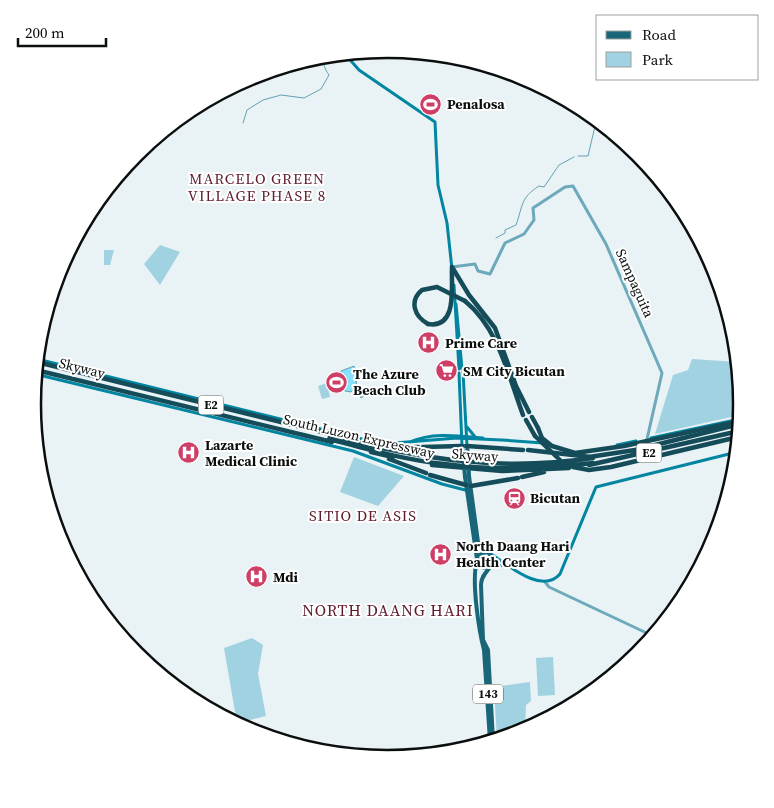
<svg xmlns="http://www.w3.org/2000/svg" width="774" height="808" font-family="'Source Serif 4',serif">
	<rect width="100%" height="100%" fill="#e9f2f5"/>
	<path fill="#a1d2e1" d="M 160,245 L 180,252 L 160,285 L 144,264 Z
		M 104,250 L 114,250 L 110,265 L 104,265 Z
		M 692,359 L 737,362 L 740,415 L 655,434 L 673,375 L 688,370 Z
		M 327,383 L 330,397 L 322,399 L 318,386 Z
		M 354,457 L 404,476 L 378,506 L 340,492 Z
		M 252,638 L 263,645 L 258,674 L 266,716 L 237,723 L 224,648 Z
		M 553,657 L 555,695 L 538,696 L 536,658 Z
		M 530,682 L 531,701 L 526,705 L 525,730 L 497,739 L 494,687 Z"/>
	<path fill="#89e0fa" stroke="#63a1b3" d="M 354,366 L 357,387 L 364,396 L 361,398 L 354,389 L 351,392 L 345,391 L 341,371 Z"/>
	<g fill="none" stroke-linecap="round" stroke-linejoin="round">
		<path stroke="#63a1b3" stroke-width="1" d="M 335,55 L 346,57
			M 350,58 L 366,52
			M 243,123 L 247,110 L 263,100 L 281,95 L 304,98 L 321,89 L 329,75 C 324,68 322,63 326,55
			M 578,156 L 588,156 L 596,122 L 577,115 L 581,108
			M 496,238 L 505,233 L 505,230 L 516,225 C 523,206 520,198 539,186 L 544,187 L 559,165 L 574,157"/>
		<path stroke="#6ca9bb" stroke-width="3" d="M 452,267 L 475,264 L 478,271 L 490,274 L 505,243 L 524,234 L 534,220 L 533,208 L 565,187 L 573,186 L 606,244 L 662,373 L 647,439
			M 545,582 L 549,587 L 653,636"/>
		<path stroke="#0185a0" stroke-width="3" d="M 345,54 L 359,70 L 435,122 L 438,185 L 447,223 L 452,269
			M 454,285 L 459,369
			M 456,304 L 462,369
			M 37,359 L 382,444 L 457,438 L 502,440
			M 463,372 L 467,446
			M 459,373 L 462,446
			M 35,374 L 353,451 L 442,484 L 469,491
			M 467,427 L 476,438
			M 651,438 L 740,419
			M 502,440 L 543,443
			M 410,442 C 433,432 459,436 483,438
			M 617,445 L 636,441
			M 491,554 C 508,565 542,595 560,574 L 596,487 L 737,452
			M 492,565 L 509,566"/>
		<path stroke="#196679" stroke-width="4" d="M 463,455 L 462,446 L 467,446 L 468,455
			M 469,476 L 478,542 L 494,559 C 492,569 481,573 481,585 L 483,640 L 488,650 L 493,740
			M 465,477 L 477,559
			M 487,552 L 479,555 L 477,561 L 481,567 L 489,568
			M 477,561 C 471,580 479,631 484,650 L 490,741"/>
		<path stroke="#154c5a" stroke-width="4.5" d="M 452,267 L 469,295 L 495,328 L 516,386 L 529,412
			M 465,301 C 499,329 508,375 523,415
			M 428,324 C 458,329 451,286 452,268
			M 37,362 L 334,435
			M 36,370 L 332,442
			M 532,417 L 538,428
			M 526,420 L 535,436
			M 467,446 L 523,450
			M 423,447 L 462,446
			M 391,448 L 418,447
			M 528,450 L 591,457
			M 371,452 L 393,457
			M 589,457 L 635,450 L 740,424
			M 389,459 L 426,473
			M 432,465 L 502,471 L 569,468
			M 589,465 L 739,431
			M 430,475 L 466,485
			M 522,477 L 544,472
			M 471,486 L 518,478"/>
		<path stroke="#196679" stroke-width="4" d="M 463,455 L 465,477
			M 468,455 L 469,476"/>
		<path stroke="#154c5a" stroke-width="4.5" d="M 428,324 C 414,316 409,301 422,290 L 437,287 L 465,301
			M 538,428 L 542,438 L 552,446 L 575,453 L 624,446 L 740,421
			M 330,436 C 423,459 498,472 593,458
			M 535,436 L 563,463
			M 329,439 C 367,449 405,460 444,464 C 494,471 543,469 593,463
			M 573,467 L 589,470 L 611,467 L 738,437"/>
	</g>
	<defs>
		<symbol id="stadium-disc" viewBox="-11 -11 22 22"><circle r="9.5" fill="#ce3f66" stroke="#fff"/><path d="M0-5a6.5 5 0 1 0 0 10a6.5 5 0 1 0 0-10ZM-3.5-1.8h7v3.6h-7Z" fill="#fff"/></symbol>
		<symbol id="hospital-disc" viewBox="-11 -11 22 22"><circle r="9.5" fill="#ce3f66" stroke="#fff"/><path d="M-5-5h3v3.5h4V-5h3V5h-3V1.5h-4V5h-3Z" fill="#fff"/></symbol>
		<symbol id="supermarket-disc" viewBox="-11 -11 22 22"><circle r="9.5" fill="#ce3f66" stroke="#fff"/><path d="M-6-5.5h2.5l.6 2H6L4.5 2H-2.5L-4.4-4H-6ZM-1.5 3.2a1.3 1.3 0 1 0 .1 0ZM3 3.2a1.3 1.3 0 1 0 .1 0Z" fill="#fff"/></symbol>
		<symbol id="station-disc" viewBox="-11 -11 22 22"><circle r="9.5" fill="#ce3f66" stroke="#fff"/><path d="M-3-6H3Q5-6 5-4V2Q5 4 3 4L4.5 6H3L1.5 4h-3L-3 6H-4.5L-3 4Q-5 4-5 2V-4Q-5-6-3-6ZM-3.5-4v3h7v-3ZM-3.5 1v1.5H-2V1ZM2 1v1.5H3.5V1Z" fill="#fff"/></symbol>
	</defs>
	<g fill-rule="evenodd">
		<use href="#stadium-disc" x="418" y="92" width="25" height="25"/>
		<use href="#hospital-disc" x="416" y="330" width="25" height="25"/>
		<use href="#supermarket-disc" x="434" y="358" width="25" height="25"/>
		<use href="#stadium-disc" x="324" y="370" width="25" height="25"/>
		<use href="#hospital-disc" x="176" y="440" width="25" height="25"/>
		<use href="#station-disc" x="502" y="486" width="25" height="25"/>
		<use href="#hospital-disc" x="428" y="542" width="25" height="25"/>
		<use href="#hospital-disc" x="244" y="564" width="25" height="25"/>
	</g>
	<g text-anchor="middle" dominant-baseline="central" stroke-width="4" stroke-linejoin="round" paint-order="stroke">
		<g fill="#fff" stroke="#545656" stroke-width="1">
			<rect x="198.5" y="395.5" width="25" height="19" rx="4"/>
			<rect x="636.5" y="443.5" width="25" height="19" rx="4"/>
			<rect x="473" y="684.5" width="30" height="19" rx="4"/>
		</g>
		<g font-size="12" font-weight="bold" fill="#0b0e0e">
			<text x="211" y="405">E2</text>
			<text x="649" y="453">E2</text>
			<text x="488" y="694">143</text>
		</g>
		<g font-size="14" font-weight="bold" fill="#0b0e0e" stroke="#fff" text-anchor="start">
			<text x="447" y="104">Penalosa</text>
			<text x="445" y="343">Prime Care</text>
			<text x="463" y="371">SM City Bicutan</text>
			<text x="353" y="374">The Azure<tspan x="353" dy="16">Beach Club</tspan></text>
			<text x="205" y="445">Lazarte<tspan x="205" dy="16">Medical Clinic</tspan></text>
			<text x="530" y="498">Bicutan</text>
			<text x="456" y="546">North Daang Hari<tspan x="456" dy="16">Health Center</tspan></text>
			<text x="273" y="577">Mdi</text>
		</g>
		<g font-size="14" fill="#0b0e0e" stroke="#fff">
			<text transform="translate(635 283) rotate(66)">Sampaguita</text>
			<text transform="translate(82 368) rotate(14)">Skyway</text>
			<text transform="translate(359 436) rotate(13)">South Luzon Expressway</text>
			<text transform="translate(475 455) rotate(4)">Skyway</text>
		</g>
		<g font-size="15" letter-spacing="1" fill="#5f1b2c" stroke="#fff">
			<text x="257" y="178">MARCELO GREEN<tspan x="257" dy="17">VILLAGE PHASE 8</tspan></text>
			<text x="363" y="515">SITIO DE ASIS</text>
		</g>
		<g font-size="16" letter-spacing="1" fill="#5f1b2c" stroke="#fff">
			<text x="388" y="610">NORTH DAANG HARI</text>
		</g>
	</g>
	<path d="M0 0H774V808H0ZM41 404a346 346 0 1 1 692 0a346 346 0 1 1-692 0Z" fill="#fff" fill-rule="evenodd"/>
	<path fill="none" stroke="#0b0e0e" stroke-width="2.5" d="M41 404a346 346 0 1 1 692 0a346 346 0 1 1-692 0Z"/>
	<rect x="596" y="15" width="162" height="65" fill="#ffffff" stroke="#9d9f9f"/>
	<rect x="606" y="31" width="25" height="8" fill="#196679" stroke="#9d9f9f"/>
	<text x="642" y="40" font-size="15" fill="#0b0e0e">Road</text>
	<rect x="606" y="52" width="25" height="15" fill="#a1d2e1" stroke="#9d9f9f"/>
	<text x="642" y="65" font-size="15" fill="#0b0e0e">Park</text>
	<path d="M18 38v8h88v-8" fill="none" stroke="#0b0e0e" stroke-width="2.5"/>
	<text x="25" y="38" font-size="15" fill="#0b0e0e" stroke="#ffffff" stroke-width="4" paint-order="stroke">200 m</text>
</svg>
